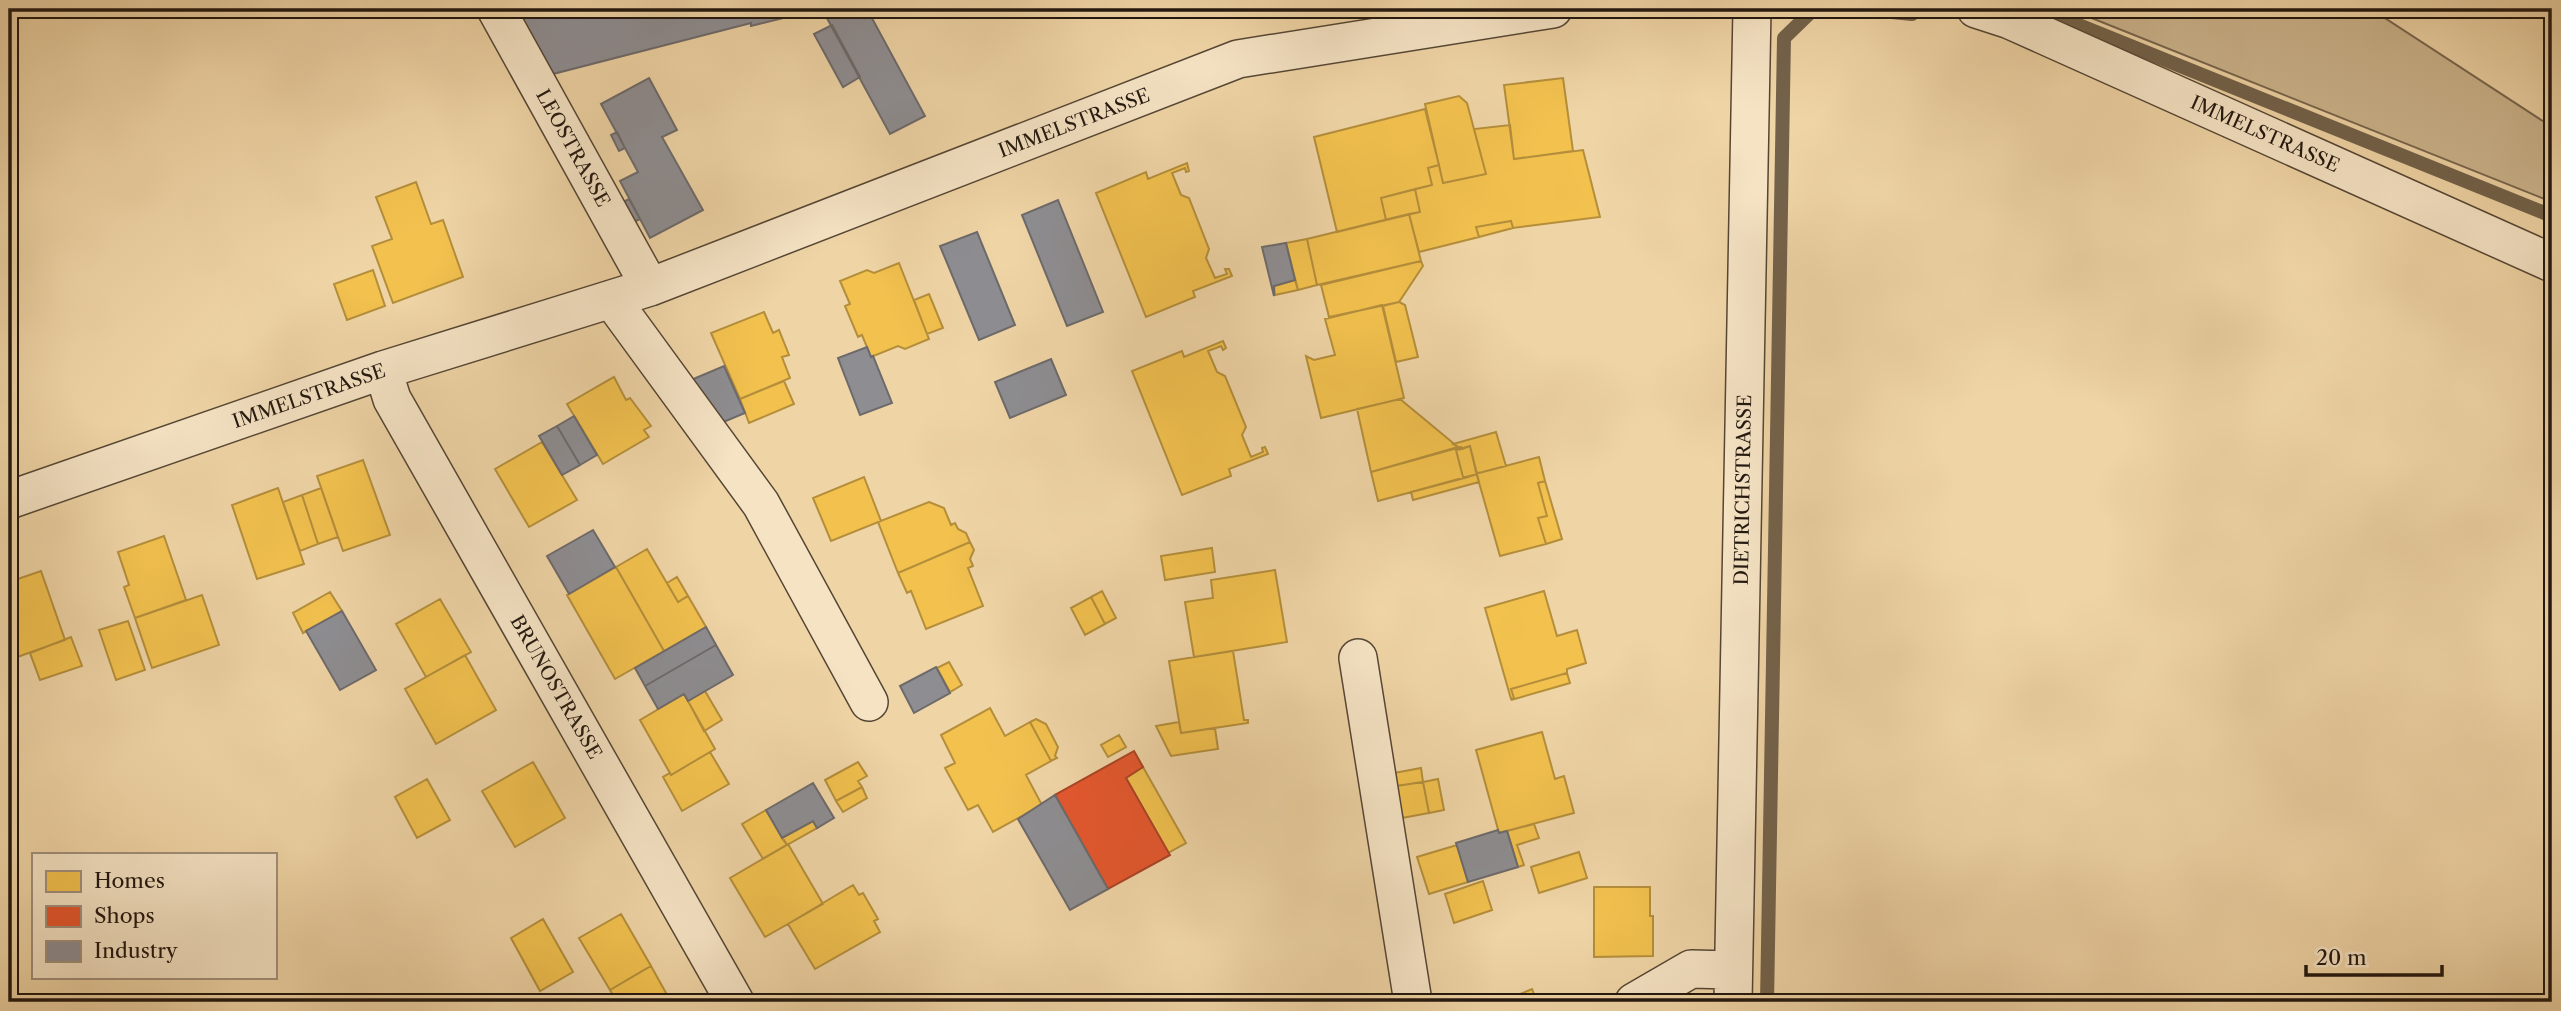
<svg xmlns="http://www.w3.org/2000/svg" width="2561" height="1011" font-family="'Libre Caslon Text',serif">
	<rect width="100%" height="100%" fill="#efd4a5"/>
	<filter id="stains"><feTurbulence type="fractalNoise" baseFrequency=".00286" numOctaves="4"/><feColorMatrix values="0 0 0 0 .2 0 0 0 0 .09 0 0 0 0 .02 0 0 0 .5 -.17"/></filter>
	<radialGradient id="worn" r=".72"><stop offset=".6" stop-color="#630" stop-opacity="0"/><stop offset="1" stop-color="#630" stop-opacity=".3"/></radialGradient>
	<path fill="#ccb48c" stroke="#77664e" stroke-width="2" d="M 2069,9 L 2371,9 L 2552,127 L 2552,202 Z"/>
	<path fill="#f2c14e" stroke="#b48e3b" stroke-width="2" d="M 1563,78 L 1573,151 L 1514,159 L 1504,85 Z
		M 1459,96 L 1467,103 L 1486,174 L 1443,183 L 1425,104 Z
		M 1425,109 L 1439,165 L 1428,168 L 1432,185 L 1381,198 L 1386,220 L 1337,232 L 1314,137 Z
		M 1510,125 L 1514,159 L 1583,150 L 1600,217 L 1513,228 L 1511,221 L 1476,227 L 1479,237 L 1419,252 L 1409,214 L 1420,212 L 1415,189 L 1432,185 L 1428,168 L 1439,165 L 1443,183 L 1486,174 L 1474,129 Z
		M 1187,163 L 1189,171 L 1186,172 L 1185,168 L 1172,173 L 1181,195 L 1189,198 L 1209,249 L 1206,258 L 1215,278 L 1227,274 L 1225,269 L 1229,269 L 1232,276 L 1193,291 L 1195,297 L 1146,317 L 1096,193 L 1146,172 L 1148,179 Z
		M 416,182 L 431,224 L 443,220 L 463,277 L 393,303 L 372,246 L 392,239 L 376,197 Z
		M 1415,189 L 1420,212 L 1386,220 L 1381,198 Z
		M 1409,214 L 1421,261 L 1317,285 L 1307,239 Z
		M 1511,221 L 1513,228 L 1479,237 L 1476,227 Z
		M 1307,239 L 1317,285 L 1298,290 L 1286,243 Z
		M 1421,261 L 1423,266 L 1399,302 L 1329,317 L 1321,285 Z
		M 899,263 L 929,339 L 905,349 L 898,346 L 871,357 L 862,335 L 858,337 L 845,306 L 850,304 L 840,281 L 867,270 L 874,273 Z
		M 373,270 L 385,306 L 347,320 L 334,284 Z
		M 1295,280 L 1298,290 L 1275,295 L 1274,286 Z
		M 929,294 L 943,328 L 927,334 L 914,300 Z
		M 1399,302 L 1405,305 L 1418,357 L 1396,362 L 1383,306 Z
		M 1382,305 L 1404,398 L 1321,418 L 1306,356 L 1314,360 L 1335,355 L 1325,319 Z
		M 764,312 L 773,333 L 779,330 L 789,355 L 782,357 L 790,378 L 740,399 L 711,333 Z
		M 1223,341 L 1226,348 L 1223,350 L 1221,346 L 1208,351 L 1217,372 L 1225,376 L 1246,427 L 1242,435 L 1251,457 L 1263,452 L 1262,448 L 1265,447 L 1268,454 L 1229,469 L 1231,476 L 1182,495 L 1132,371 L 1182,351 L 1184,357 Z
		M 614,377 L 626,400 L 630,398 L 651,426 L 644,430 L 649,437 L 603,464 L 567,404 Z
		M 784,381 L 794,404 L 749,423 L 740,399 Z
		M 1400,399 L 1458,447 L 1371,472 L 1357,409 Z
		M 1496,432 L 1506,466 L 1479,473 L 1476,472 L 1470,446 L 1462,449 L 1453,444 Z
		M 542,442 L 577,500 L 529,527 L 495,469 Z
		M 1470,446 L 1477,474 L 1468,477 L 1463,477 L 1456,450 Z
		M 1461,447 L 1462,449 L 1456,450 L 1463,477 L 1468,477 L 1378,501 L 1371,472 Z
		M 1539,457 L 1545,481 L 1538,483 L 1547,516 L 1538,518 L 1546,544 L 1500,556 L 1476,472 L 1479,473 Z
		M 363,460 L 390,535 L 343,551 L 317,476 Z
		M 1477,474 L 1479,482 L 1413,500 L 1411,492 Z
		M 864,477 L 881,521 L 831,541 L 813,498 Z
		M 1545,481 L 1562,539 L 1546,544 L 1538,518 L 1547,516 L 1538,483 Z
		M 278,488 L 304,564 L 257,579 L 232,505 Z
		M 321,488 L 338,537 L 318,544 L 302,495 Z
		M 302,495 L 318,544 L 300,551 L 283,502 Z
		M 929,502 L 944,508 L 951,525 L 955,523 L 958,529 L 966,533 L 970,542 L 898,573 L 878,522 Z
		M 164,536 L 186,600 L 135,618 L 124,587 L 129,585 L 118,552 Z
		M 970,542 L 974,550 L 970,559 L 973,566 L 968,568 L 983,606 L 926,629 L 911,591 L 907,593 L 898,573 Z
		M 1212,548 L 1215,572 L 1165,580 L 1161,556 Z
		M 647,549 L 678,602 L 688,596 L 706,627 L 664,651 L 616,567 Z
		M 616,567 L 664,651 L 615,679 L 567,595 Z
		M 1275,570 L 1287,642 L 1194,657 L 1185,602 L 1213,598 L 1211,580 Z
		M 41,571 L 65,640 L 9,660 L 9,582 Z
		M 677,577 L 688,596 L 678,602 L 667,583 Z
		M 1102,591 L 1116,618 L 1105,624 L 1091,597 Z
		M 1544,591 L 1557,636 L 1577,630 L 1586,663 L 1567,669 L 1567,673 L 1511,689 L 1514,698 L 1511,699 L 1485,608 Z
		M 330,592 L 342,611 L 303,633 L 293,613 Z
		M 202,595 L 219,645 L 152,668 L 135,618 Z
		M 1091,597 L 1105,624 L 1085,635 L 1071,608 Z
		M 440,599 L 471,652 L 426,677 L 396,624 Z
		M 128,621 L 145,670 L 116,680 L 99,630 Z
		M 71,637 L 82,666 L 40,680 L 30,653 Z
		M 1233,651 L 1244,720 L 1248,720 L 1248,723 L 1181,733 L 1169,661 Z
		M 465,655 L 496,710 L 436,744 L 405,689 Z
		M 949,662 L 962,685 L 950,692 L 937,668 Z
		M 1567,673 L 1570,683 L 1511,700 L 1514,698 L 1511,689 Z
		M 705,691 L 722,720 L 704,731 L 688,701 Z
		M 684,694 L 715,749 L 671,775 L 640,720 Z
		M 990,708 L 1005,736 L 1030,722 L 1051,761 L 1026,775 L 1042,805 L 993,832 L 978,805 L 968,810 L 945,768 L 955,763 L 941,735 Z
		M 1036,719 L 1046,724 L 1058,747 L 1055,756 L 1057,758 L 1051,761 L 1030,722 Z
		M 1179,722 L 1181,733 L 1215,728 L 1218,749 L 1171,756 L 1156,726 Z
		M 1542,732 L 1555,779 L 1564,776 L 1574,813 L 1499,833 L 1476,750 Z
		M 1119,735 L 1126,747 L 1108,757 L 1101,745 Z
		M 710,752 L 729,784 L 682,811 L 663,777 L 670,773 L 671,775 Z
		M 533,762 L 565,818 L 515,847 L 482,791 Z
		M 858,762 L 867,776 L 858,781 L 862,787 L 836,801 L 825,780 Z
		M 1143,767 L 1186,843 L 1168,853 L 1126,778 Z
		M 1421,768 L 1423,782 L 1396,786 L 1394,773 Z
		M 427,779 L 450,820 L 417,838 L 395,797 Z
		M 1438,779 L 1444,810 L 1429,813 L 1423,782 Z
		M 1423,782 L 1429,813 L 1402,818 L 1396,786 Z
		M 862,787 L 867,798 L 843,812 L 836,801 Z
		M 766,810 L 787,845 L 763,859 L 742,824 Z
		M 813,821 L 817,828 L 787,845 L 782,838 Z
		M 1534,824 L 1539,838 L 1517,845 L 1524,865 L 1518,867 L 1507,831 Z
		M 788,844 L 823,904 L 765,937 L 730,878 Z
		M 1457,845 L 1468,882 L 1429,894 L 1417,857 Z
		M 1579,852 L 1587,878 L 1539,893 L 1531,867 Z
		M 1483,881 L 1492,910 L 1454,923 L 1445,894 Z
		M 853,885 L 859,895 L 863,893 L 878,919 L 874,921 L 880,932 L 815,969 L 788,924 Z
		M 1594,887 L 1650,887 L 1650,916 L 1653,916 L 1653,956 L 1594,957 Z
		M 621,914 L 651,966 L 610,990 L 579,938 Z
		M 543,919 L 573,972 L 540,991 L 511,938 Z
		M 651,966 L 671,1002 L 617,1002 L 610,990 Z
		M 1532,989 L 1537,1002 L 1507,1002 L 1506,1000 Z"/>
	<path fill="#e4572e" stroke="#aa4425" stroke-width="2" d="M 1134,751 L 1143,767 L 1126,778 L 1170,855 L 1108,889 L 1055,795 Z"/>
	<path fill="#8d8d92" stroke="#6d6a6b" stroke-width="2" d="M 512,9 L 820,9 L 751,26 L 751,23 L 549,75 Z
		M 822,9 L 867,9 L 925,116 L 890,134 Z
		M 832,25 L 860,77 L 843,87 L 814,34 Z
		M 649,78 L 677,130 L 662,137 L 703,210 L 650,238 L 620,181 L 638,172 L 601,104 Z
		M 617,132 L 625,148 L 619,151 L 611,135 Z
		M 629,199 L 640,219 L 634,222 L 623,202 Z
		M 1058,200 L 1103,312 L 1067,326 L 1022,215 Z
		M 977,232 L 1015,325 L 979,340 L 940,246 Z
		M 1286,243 L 1295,280 L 1274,286 L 1274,296 L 1262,247 Z
		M 867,347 L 871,357 L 873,356 L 892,403 L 860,415 L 838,358 Z
		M 1051,359 L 1066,395 L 1010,418 L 995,382 Z
		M 724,366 L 745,413 L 721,423 L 691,380 Z
		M 574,416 L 597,455 L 580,465 L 557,426 Z
		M 557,426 L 580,465 L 562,475 L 539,436 Z
		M 593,530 L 615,567 L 569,594 L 547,556 Z
		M 342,611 L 376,670 L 340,690 L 306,631 Z
		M 706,627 L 716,645 L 645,686 L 635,668 Z
		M 716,645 L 733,675 L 688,701 L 684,694 L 658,709 L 645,686 Z
		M 936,667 L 950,693 L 914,713 L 900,686 Z
		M 813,783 L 834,818 L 817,828 L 813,821 L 782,838 L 766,810 Z
		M 1055,795 L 1108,889 L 1070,910 L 1018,819 Z
		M 1498,830 L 1499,833 L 1507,831 L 1518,867 L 1468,882 L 1456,843 Z"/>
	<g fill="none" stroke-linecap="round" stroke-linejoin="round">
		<path stroke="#73624a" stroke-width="14" d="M 1862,9 L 1912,14
			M 2039,9 L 2552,216
			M 1767,1002 L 1784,38 L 1814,9"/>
		<defs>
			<path id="minor" d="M 496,9 L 650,287
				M 1976,9 L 2010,20 L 2552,263
				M 612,300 L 761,504 L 869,702
				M 383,370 L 392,399 L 735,1002
				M 9,500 L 383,370 L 650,287 L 1238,59 L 1553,9
				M 1358,658 L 1413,1002
				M 1634,1002 L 1691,969 L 1733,970
				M 1733,1002 L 1752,9"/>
		</defs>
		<use href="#minor" stroke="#554634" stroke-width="40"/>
		<use href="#minor" stroke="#f5e3c4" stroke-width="37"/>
	</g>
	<g text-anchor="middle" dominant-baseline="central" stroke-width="7" stroke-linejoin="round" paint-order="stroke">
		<g font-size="19" fill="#22170f" stroke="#f5e3c4">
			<text transform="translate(1074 123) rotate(-21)">IMMELSTRASSE</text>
			<text transform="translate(2265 134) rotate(24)">IMMELSTRASSE</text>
			<text transform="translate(573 148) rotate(61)">LEOSTRASSE</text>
			<text transform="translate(309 396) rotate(-19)">IMMELSTRASSE</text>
			<text transform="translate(1743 490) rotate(-89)">DIETRICHSTRASSE</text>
			<text transform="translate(556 687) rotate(60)">BRUNOSTRASSE</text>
		</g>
	</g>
	<rect width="2561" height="1011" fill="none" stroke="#efd4a5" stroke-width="35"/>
	<rect x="10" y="10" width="2540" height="990" fill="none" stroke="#22170f" stroke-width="3.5"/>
	<rect x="18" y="18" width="2526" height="976" fill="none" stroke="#22170f" stroke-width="2"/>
	<rect x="32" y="853" width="245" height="126" fill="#f5e3c4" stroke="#a1917c" stroke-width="2"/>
	<rect x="46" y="871" width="35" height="21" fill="#f2c14e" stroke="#a1917c" stroke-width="2"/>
	<text x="94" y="888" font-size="21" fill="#22170f">Homes</text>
	<rect x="46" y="906" width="35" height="21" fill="#e4572e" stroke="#a1917c" stroke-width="2"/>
	<text x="94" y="923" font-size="21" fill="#22170f">Shops</text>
	<rect x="46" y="941" width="35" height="21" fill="#8d8d92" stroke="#a1917c" stroke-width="2"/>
	<text x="94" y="958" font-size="21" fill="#22170f">Industry</text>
	<path d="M2306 965v10h136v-10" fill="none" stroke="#22170f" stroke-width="3.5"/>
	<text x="2316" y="965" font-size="21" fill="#22170f" stroke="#f5e3c4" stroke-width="5" paint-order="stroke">20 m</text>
	<rect width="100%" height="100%" filter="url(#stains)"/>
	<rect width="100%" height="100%" fill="url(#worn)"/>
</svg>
